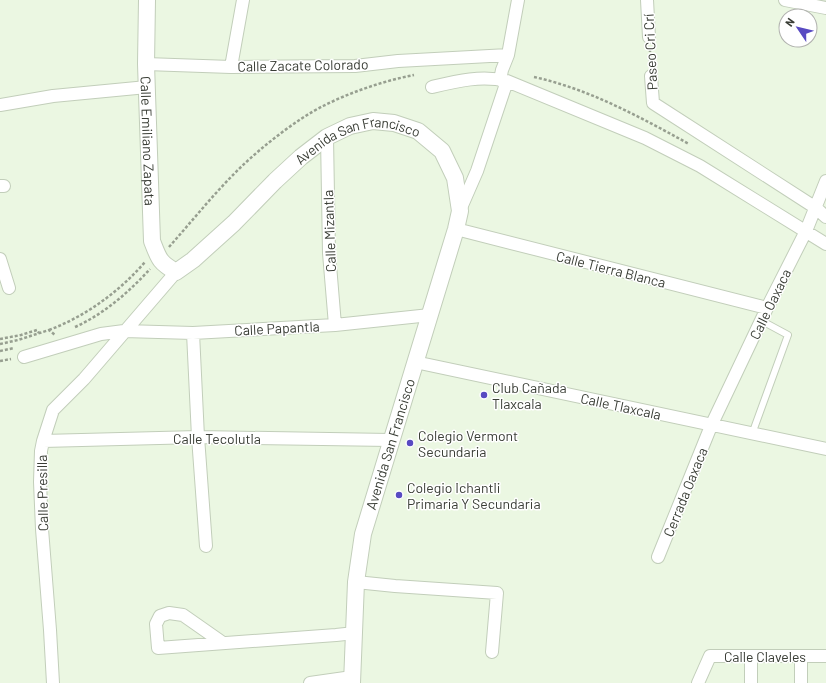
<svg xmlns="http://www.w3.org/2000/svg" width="826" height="683" font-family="Barlow,sans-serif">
	<rect width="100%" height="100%" fill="#ebf7e2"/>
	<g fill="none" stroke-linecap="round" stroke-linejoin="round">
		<defs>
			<path id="lane" d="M 752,434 L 788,335 L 762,321"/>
			<path id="street" d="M 647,0 L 649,37
				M 785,0 L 826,8
				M 146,64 L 231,67 L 355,66 L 398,61 L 508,55
				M 231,67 L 243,0
				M 651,76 L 653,103 L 816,208 L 826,217
				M 500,80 L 502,70 L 508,55 L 518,0
				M 432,87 C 457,81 481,75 507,81 L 645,138 L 700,166 L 826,244
				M 0,105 L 53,96 L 147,87
				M 327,137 L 329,253 L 335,325
				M 0,186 L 4,186
				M 460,210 L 477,171 L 507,81
				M 456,229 L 767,308
				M 0,259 L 9,288
				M 193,333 L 198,437 L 206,546
				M 24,357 L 101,334 L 124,331 L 193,333 L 335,325 L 430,315
				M 415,362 L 826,449
				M 43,441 L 198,437 L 390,440
				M 658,557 L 711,426 L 767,308 L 806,231 L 826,181
				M 356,582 L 395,586 L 497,593 L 492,652
				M 223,643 L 183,615 L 169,613 L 160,616 L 156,624 L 158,648 L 336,635 L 355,633
				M 751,656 L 751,683
				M 53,683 L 50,630 L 42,529 L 40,482 L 41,451 L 43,441 L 53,410 L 84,379 L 176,272
				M 310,683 L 352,677
				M 698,683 L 710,656 L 826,656
				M 801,683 L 801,657"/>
			<g id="secondary">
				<path id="s1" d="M 147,0 L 146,64 L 152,241 C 159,259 159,262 176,272 L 193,260 L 234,223 L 275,181 L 301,157 L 327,137 L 350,126 L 373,121 L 394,123 L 418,131 L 442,151 L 455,178 L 460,211 L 456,229 L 363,534 L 356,582 L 352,683"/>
			</g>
		</defs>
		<use href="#lane" stroke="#c2ceba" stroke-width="8"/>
		<use href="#street" stroke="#c2ceba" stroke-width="14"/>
		<use href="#secondary" stroke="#c2ceba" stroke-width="18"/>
		<path stroke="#979f90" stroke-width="2.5" stroke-dasharray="3 2" stroke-linecap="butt" d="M 650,49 L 650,64
			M 534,77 C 589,89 640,117 689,144
			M 169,247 C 193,220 216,191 242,166 C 263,146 297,119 323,106 C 351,92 383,81 414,75
			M 75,327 C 104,314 129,292 150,269
			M 49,330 C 86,316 119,292 145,262
			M 0,339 L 21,335 L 37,330 L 39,333
			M 0,344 L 18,340 L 49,330 L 55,335
			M 0,351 L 14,348
			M 0,361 L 11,359"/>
		<use href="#lane" stroke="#fff" stroke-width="6"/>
		<use href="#street" stroke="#fff" stroke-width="12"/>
		<use href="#secondary" stroke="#fff" stroke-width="16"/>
	</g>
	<g fill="#584ac2" stroke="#fff" stroke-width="1.5">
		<circle cx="484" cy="395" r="4"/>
		<circle cx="410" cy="443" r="4"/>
		<circle cx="399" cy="495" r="4"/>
	</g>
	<g text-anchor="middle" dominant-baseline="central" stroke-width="3" stroke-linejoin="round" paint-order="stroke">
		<g font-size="14" fill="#393d35" stroke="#fff">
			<text transform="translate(650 52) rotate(-93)">Paseo Cri Crí</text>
			<text transform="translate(303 65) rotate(-1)">Calle Zacate Colorado</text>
			<text stroke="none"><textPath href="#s1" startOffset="141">Calle Emiliano Zapata</textPath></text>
			<text stroke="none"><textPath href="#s1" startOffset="514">Avenida San Francisco</textPath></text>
			<text transform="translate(329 231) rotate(-92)">Calle Mizantla</text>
			<text transform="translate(611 269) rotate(14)">Calle Tierra Blanca</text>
			<text transform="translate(770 304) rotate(-64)">Calle Oaxaca</text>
			<text transform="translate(277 328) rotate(-3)">Calle Papantla</text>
			<text transform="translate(621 406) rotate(12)">Calle Tlaxcala</text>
			<text x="217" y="438">Calle Tecolutla</text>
			<text transform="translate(390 444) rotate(-73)">Avenida San Francisco</text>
			<text transform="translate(685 492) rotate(-68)">Cerrada Oaxaca</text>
			<text transform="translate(42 493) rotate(-91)">Calle Presilla</text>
			<text x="765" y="656">Calle Claveles</text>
		</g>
		<g font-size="14" fill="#393d35" stroke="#fff" text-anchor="start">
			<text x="492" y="387">Club Cañada<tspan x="492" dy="16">Tlaxcala</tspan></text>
			<text x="418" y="435">Colegio Vermont<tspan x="418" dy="16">Secundaria</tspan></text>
			<text x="407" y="487">Colegio Ichantli<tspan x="407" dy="16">Primaria Y Secundaria</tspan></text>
		</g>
	</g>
	<g transform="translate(798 28) rotate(305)"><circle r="19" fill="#ffffff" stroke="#b0b1ae"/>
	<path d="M0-3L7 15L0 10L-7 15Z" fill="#584ac2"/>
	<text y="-6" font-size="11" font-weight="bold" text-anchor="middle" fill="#393d35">N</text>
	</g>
</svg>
